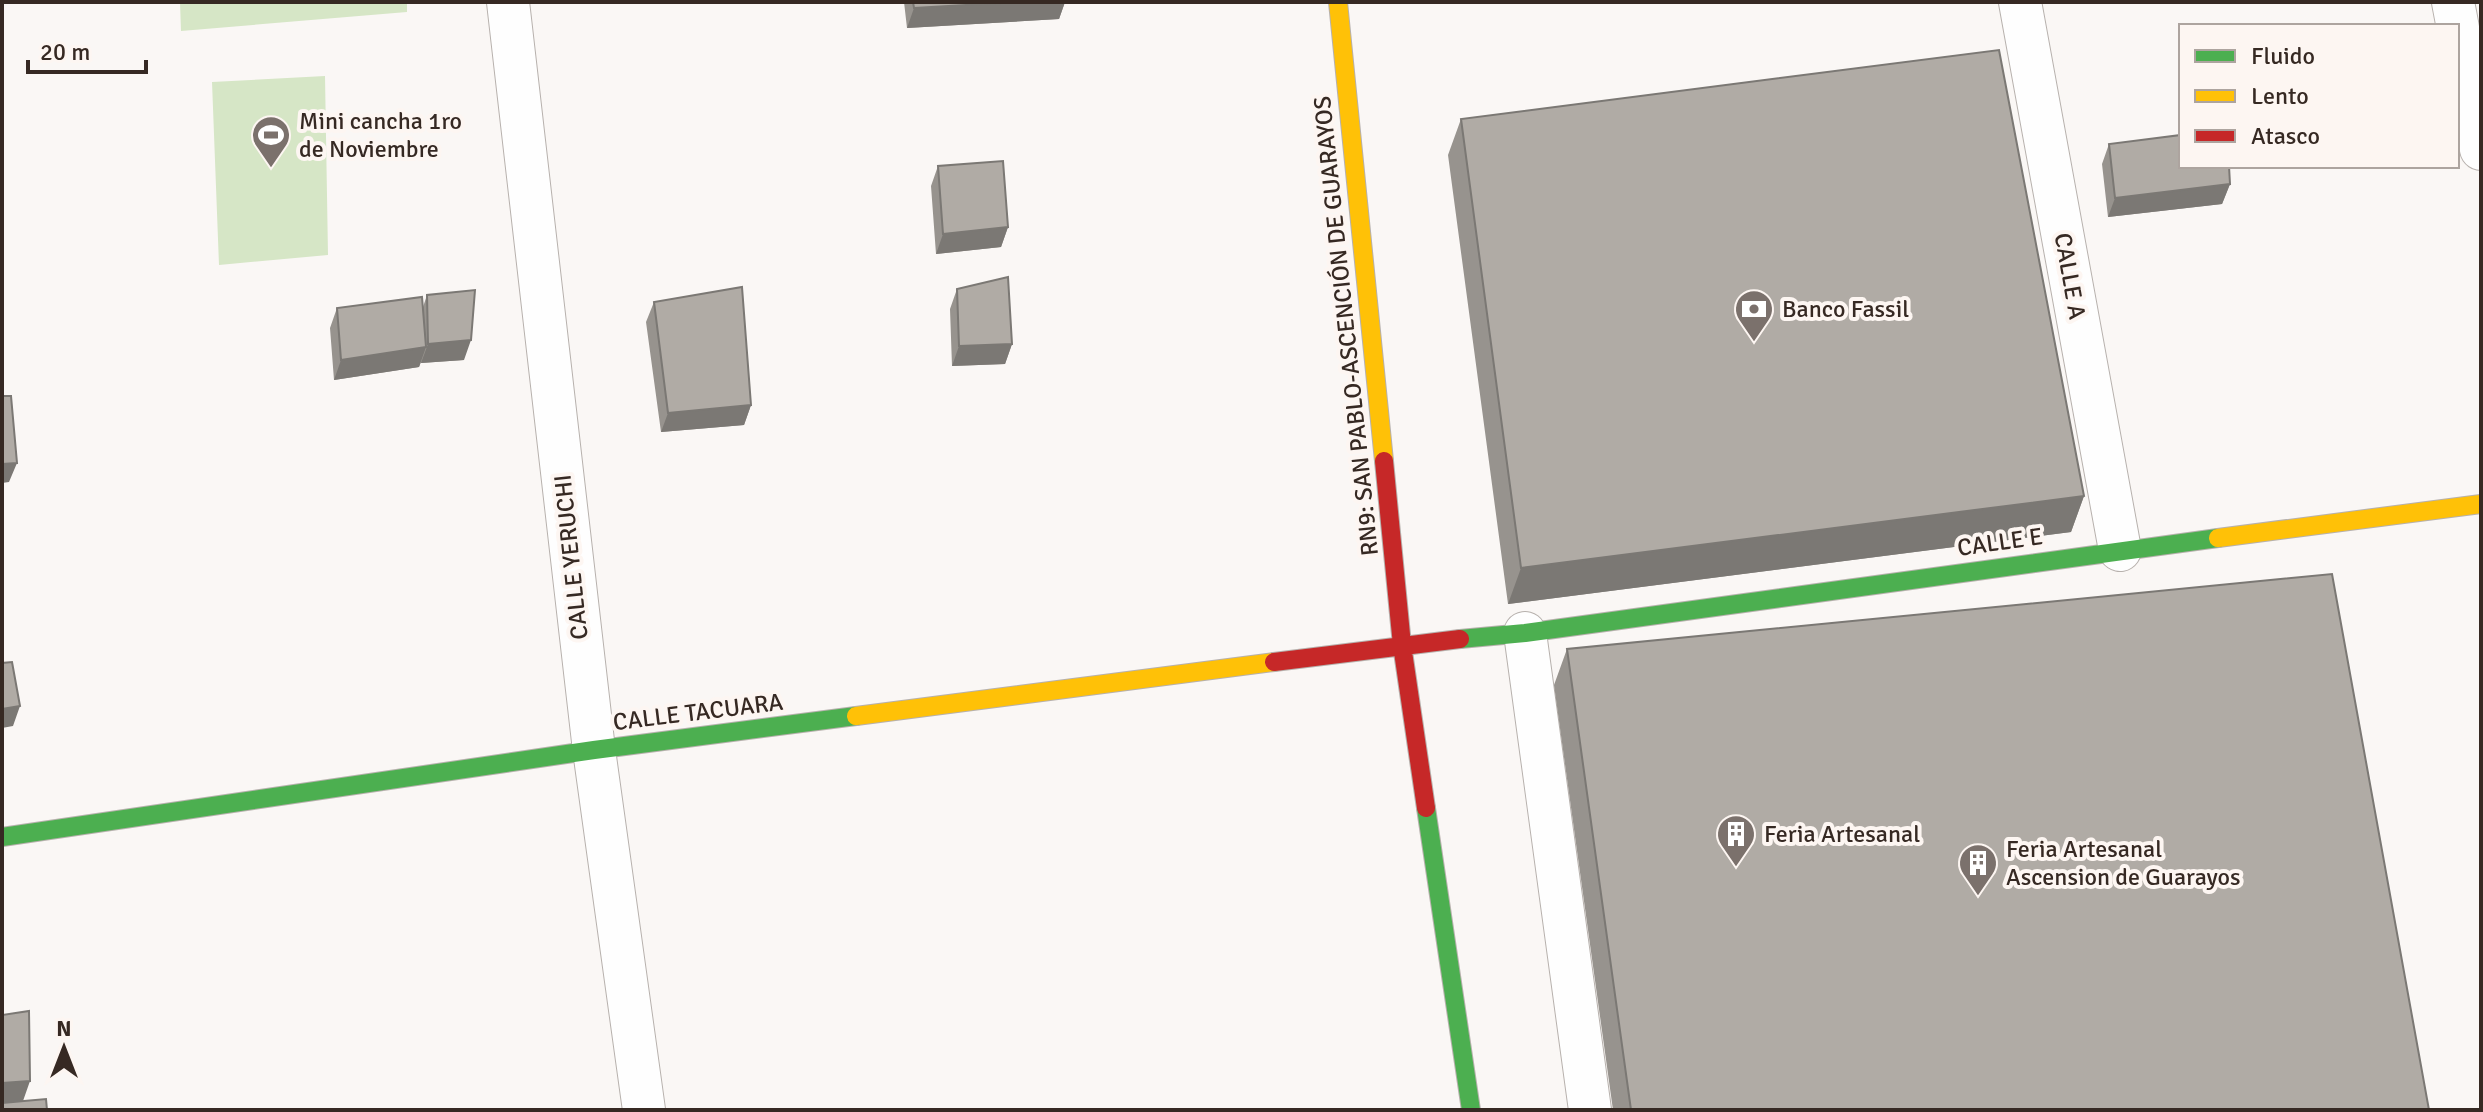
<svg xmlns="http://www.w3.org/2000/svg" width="2483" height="1112" font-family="Signika,sans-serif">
	<rect width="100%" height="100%" fill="#faf7f5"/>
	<path fill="#d6e6c6" d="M 180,2 L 407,2 L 407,12 L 181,31 Z
		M 325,76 L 328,255 L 219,265 L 212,82 Z"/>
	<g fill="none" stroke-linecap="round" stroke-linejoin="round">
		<defs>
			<path id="street" d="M 508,2 L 594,750 L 644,1110
				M 2020,2 L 2120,550
				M 2453,2 L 2481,149
				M 1525,633 L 1590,1110"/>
			<path id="fast" d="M 1460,639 L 1525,633 L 2218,538
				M 1426,808 L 1471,1110
				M 2,837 L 594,750 L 856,716"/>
			<path id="slow" d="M 1338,2 L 1384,461
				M 2218,538 L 2481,504
				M 856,716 L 1274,662"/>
			<path id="jam" d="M 1384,461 L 1402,645 L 1426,808
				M 1274,662 L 1460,639"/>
		</defs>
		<use href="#street" stroke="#b7b1ad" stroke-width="44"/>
		<use href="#fast" stroke="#b7b1ad" stroke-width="20"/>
		<use href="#slow" stroke="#b7b1ad" stroke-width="20"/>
		<use href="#jam" stroke="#b7b1ad" stroke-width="20"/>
		<use href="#street" stroke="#fefefe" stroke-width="42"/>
		<use href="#fast" stroke="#4caf50" stroke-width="18"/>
		<use href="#slow" stroke="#ffc107" stroke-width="18"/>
		<use href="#jam" stroke="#c62828" stroke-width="18"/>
	</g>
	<path fill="#97938e" d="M 904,2 L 1065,2 L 1059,19 L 907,28 Z
		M 1461,119 L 2084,496 L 2071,532 L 1508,604 L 1448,155 Z
		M 2109,144 L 2230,184 L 2222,204 L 2108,217 L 2102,164 Z
		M 938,166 L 1008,227 L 1001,247 L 936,254 L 931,186 Z
		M 957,289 L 1012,344 L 1005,364 L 952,366 L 950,309 Z
		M 427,295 L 464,360 L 421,363 L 421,362 L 419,367 L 334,380 L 330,328 L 337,308 L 423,307 Z
		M 654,302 L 751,405 L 744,425 L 661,432 L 646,322 Z
		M 1567,649 L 2429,1110 L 1613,1110 L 1554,685 Z"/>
	<path fill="#7b7874" d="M 1018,2 L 1065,2 L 1059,19 L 907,28 L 914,8 Z
		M 2230,184 L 2222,204 L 2108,217 L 2115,198 Z
		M 1008,227 L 1001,247 L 936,254 L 943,234 Z
		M 471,340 L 464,360 L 421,363 L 428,344 Z
		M 1012,344 L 1005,364 L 952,366 L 959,346 Z
		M 426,347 L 419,367 L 334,380 L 341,360 Z
		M 751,405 L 744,425 L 661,432 L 668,413 Z
		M 17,463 L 9,482 L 2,483 L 2,464 Z
		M 2084,496 L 2071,532 L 1508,604 L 1521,568 Z
		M 20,706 L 13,726 L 2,728 L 2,709 Z
		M 30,1081 L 23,1101 L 2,1103 L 2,1083 Z"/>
	<path fill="#b0aba5" stroke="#7b7874" stroke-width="2" d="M 913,2 L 1018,2 L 914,8 Z
		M 1999,50 L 2084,496 L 1521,568 L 1461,119 Z
		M 2181,135 L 2181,166 L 2229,166 L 2230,184 L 2115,198 L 2109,144 Z
		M 1003,161 L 1008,227 L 943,234 L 938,166 Z
		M 1008,277 L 1012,344 L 959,346 L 957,289 Z
		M 742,287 L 751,405 L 668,413 L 654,302 Z
		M 475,290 L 471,340 L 428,344 L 427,295 Z
		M 422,297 L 426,347 L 341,360 L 337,308 Z
		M 2,396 L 11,396 L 17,463 L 2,464 Z
		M 2332,574 L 2429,1110 L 1631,1110 L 1567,649 Z
		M 12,662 L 20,706 L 2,709 L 2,663 Z
		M 29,1011 L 30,1081 L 2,1083 L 2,1015 Z
		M 46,1099 L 47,1110 L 2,1110 L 2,1103 Z"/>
	<defs>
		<symbol id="stadium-pin" viewBox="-11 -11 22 30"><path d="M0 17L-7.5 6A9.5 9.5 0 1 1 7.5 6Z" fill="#7b716c" stroke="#fdf6f2"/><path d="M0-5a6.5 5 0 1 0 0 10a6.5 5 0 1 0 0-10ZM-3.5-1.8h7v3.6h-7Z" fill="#fff"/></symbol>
		<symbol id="bank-pin" viewBox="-11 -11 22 30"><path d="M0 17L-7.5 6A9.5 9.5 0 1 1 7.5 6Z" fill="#7b716c" stroke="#fdf6f2"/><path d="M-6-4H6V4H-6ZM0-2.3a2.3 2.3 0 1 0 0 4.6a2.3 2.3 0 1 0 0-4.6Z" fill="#fff"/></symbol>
		<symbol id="building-pin" viewBox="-11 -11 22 30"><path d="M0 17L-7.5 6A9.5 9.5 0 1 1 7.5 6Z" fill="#7b716c" stroke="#fdf6f2"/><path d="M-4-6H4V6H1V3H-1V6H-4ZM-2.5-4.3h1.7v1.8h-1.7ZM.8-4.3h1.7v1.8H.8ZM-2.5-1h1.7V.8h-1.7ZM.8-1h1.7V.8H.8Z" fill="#fff"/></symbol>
	</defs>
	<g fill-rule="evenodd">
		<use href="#stadium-pin" x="249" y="113" width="44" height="60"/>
		<use href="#bank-pin" x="1732" y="287" width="44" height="60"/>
		<use href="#building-pin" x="1714" y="812" width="44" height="60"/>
		<use href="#building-pin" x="1956" y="841" width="44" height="60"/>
	</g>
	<g text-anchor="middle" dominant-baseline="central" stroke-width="8" stroke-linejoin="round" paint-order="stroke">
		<g font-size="24" fill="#362923" stroke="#fdf6f2" text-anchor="start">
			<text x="299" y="121">Mini cancha 1ro<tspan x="299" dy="28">de Noviembre</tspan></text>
			<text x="1782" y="309">Banco Fassil</text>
			<text x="1764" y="834">Feria Artesanal</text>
			<text x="2006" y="849">Feria Artesanal<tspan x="2006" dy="28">Ascension de Guarayos</tspan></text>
		</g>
		<g font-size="24" fill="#362923" stroke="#fdf6f2">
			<text transform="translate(2070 276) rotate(80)">CALLE A</text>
			<text transform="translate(1346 326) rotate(-96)">RN9: SAN PABLO-ASCENCIÓN DE GUARAYOS</text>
			<text transform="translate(2000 542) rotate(-8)">CALLE E</text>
			<text transform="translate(571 557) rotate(-96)">CALLE YERUCHI</text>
			<text transform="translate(698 712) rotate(-7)">CALLE TACUARA</text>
		</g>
	</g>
	<rect width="2483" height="1112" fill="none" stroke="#362923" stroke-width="8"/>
	<rect x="2179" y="24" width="280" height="144" fill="#fdf6f2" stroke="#ada49f" stroke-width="2"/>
	<rect x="2195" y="50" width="40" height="12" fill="#4caf50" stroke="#ada49f" stroke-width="2"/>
	<text x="2251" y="64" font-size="24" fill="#362923">Fluido</text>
	<rect x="2195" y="90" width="40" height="12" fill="#ffc107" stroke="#ada49f" stroke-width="2"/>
	<text x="2251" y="104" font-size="24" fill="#362923">Lento</text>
	<rect x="2195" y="130" width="40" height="12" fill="#c62828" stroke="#ada49f" stroke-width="2"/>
	<text x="2251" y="144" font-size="24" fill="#362923">Atasco</text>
	<g transform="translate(64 1048)" stroke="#fdf6f2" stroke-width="6" paint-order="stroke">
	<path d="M0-6L14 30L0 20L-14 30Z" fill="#362923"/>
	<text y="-12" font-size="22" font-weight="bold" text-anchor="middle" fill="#362923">N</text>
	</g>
	<path d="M28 60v12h118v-12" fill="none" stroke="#362923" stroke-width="4"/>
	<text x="40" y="60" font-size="24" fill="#362923" stroke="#fdf6f2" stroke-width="6" paint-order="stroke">20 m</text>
</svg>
